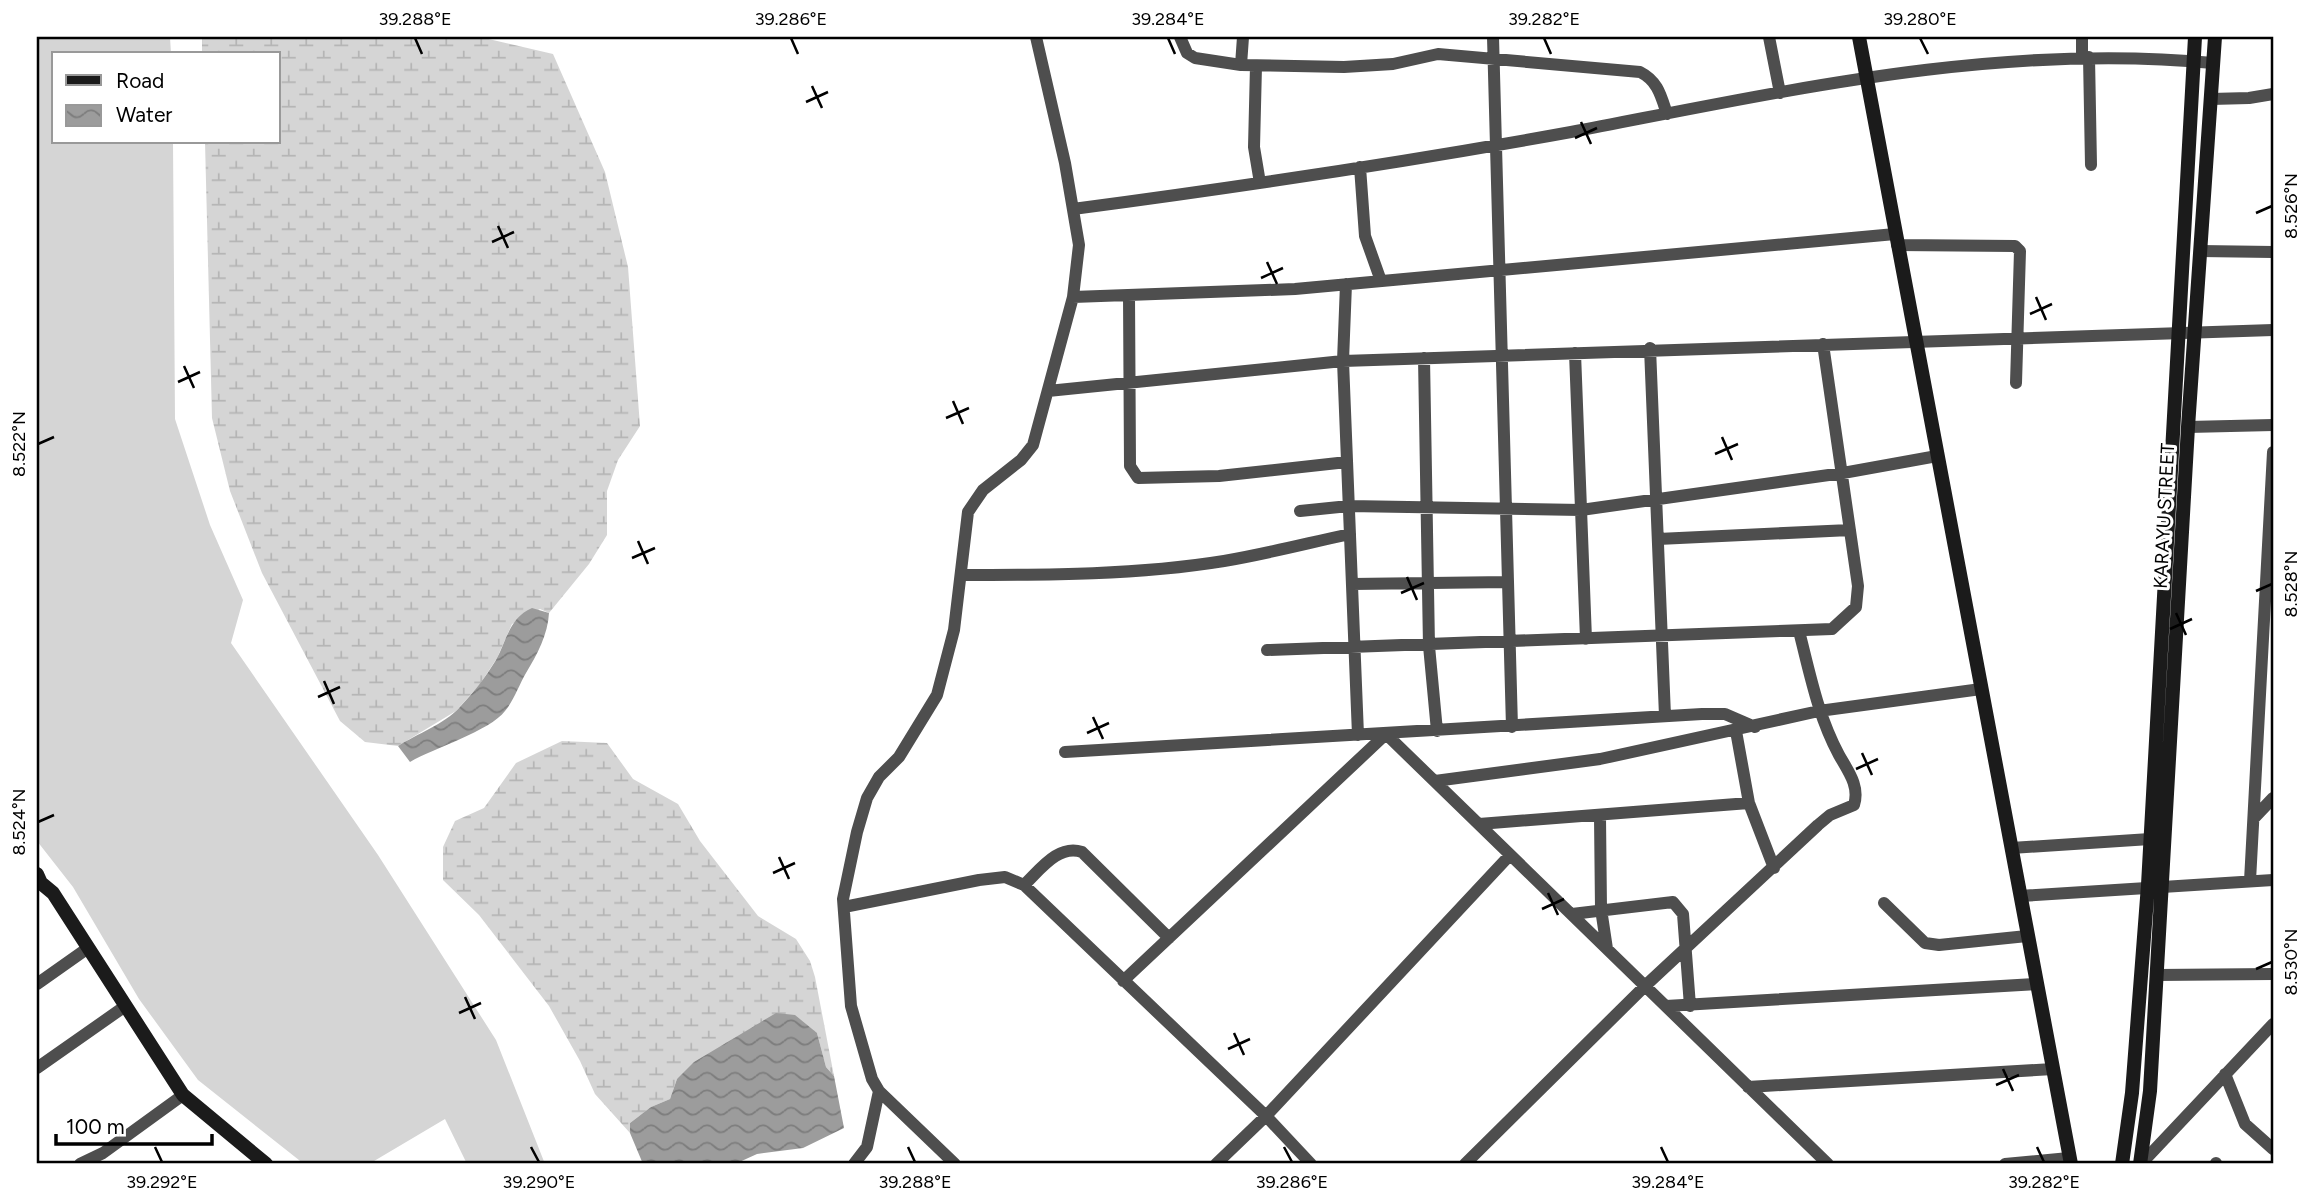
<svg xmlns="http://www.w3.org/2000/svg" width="2310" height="1201" font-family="Figtree,sans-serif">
	<defs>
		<pattern id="wetland-marsh" width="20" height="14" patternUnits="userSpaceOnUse" patternTransform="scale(1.75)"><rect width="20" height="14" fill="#d5d5d5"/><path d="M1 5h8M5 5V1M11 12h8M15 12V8" fill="none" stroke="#b5b5b5"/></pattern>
		<pattern id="water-waves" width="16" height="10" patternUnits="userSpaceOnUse" patternTransform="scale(1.75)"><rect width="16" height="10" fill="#9c9c9c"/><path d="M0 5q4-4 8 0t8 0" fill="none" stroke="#7d7d7d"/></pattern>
	</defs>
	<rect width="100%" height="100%" fill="#fff"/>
	<path fill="#d5d5d5" d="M 37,37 L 170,37 L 171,54 L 54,54 L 54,142 L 173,142 L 175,419 L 210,525 L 243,600 L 231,643 L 378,855 L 496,1040 L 545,1164 L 467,1164 L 445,1119 L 369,1164 L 304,1164 L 198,1080 L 139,999 L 73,887 L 37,841 Z"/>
	<path fill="url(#wetland-marsh)" d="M 202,37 L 480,37 L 553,54 L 605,172 L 628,267 L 640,426 L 618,460 L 607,491 L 607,535 L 589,564 L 549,613 L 540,609 L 512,624 L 497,658 L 480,684 L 456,711 L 398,746 L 365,742 L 340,721 L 262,573 L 230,491 L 212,418 L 205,142 L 278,142 L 278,54 L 202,54 Z
		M 562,741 L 607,743 L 633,779 L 678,804 L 700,841 L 758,916 L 796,939 L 810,961 L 815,977 L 834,1076 L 826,1067 L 817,1033 L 677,1079 L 670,1099 L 651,1107 L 630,1123 L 630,1133 L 595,1094 L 580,1061 L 549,1006 L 479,915 L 443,880 L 443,847 L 455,821 L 484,808 L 516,763 Z"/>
	<path fill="url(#water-waves)" d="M 532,608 L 549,613 C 548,634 537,655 526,673 C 519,685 514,700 505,711 C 490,731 434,748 410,762 L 398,746 C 417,734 444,724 459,708 C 473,693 485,678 496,660 C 507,640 509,618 532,608 Z
		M 776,1013 L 795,1015 L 817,1033 L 826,1067 L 834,1076 L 844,1128 L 803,1148 L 757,1154 L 735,1164 L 643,1164 L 630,1133 L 630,1123 L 651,1107 L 670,1099 L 677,1079 L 694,1062 Z"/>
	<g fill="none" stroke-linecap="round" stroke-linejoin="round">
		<path stroke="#4e4e4e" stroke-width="12" d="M 1180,37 L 1187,53 L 1195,58 L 1241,65 L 1344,67 L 1393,64 L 1438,54 L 1640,72 C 1658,81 1661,96 1667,114
			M 1493,37 L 1512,727
			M 1769,37 L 1780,93
			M 2082,57 L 2082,37
			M 2089,57 L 2091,165
			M 1241,65 L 1243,37
			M 1256,66 L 1254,147 L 1260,183
			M 2211,99 L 2249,98 L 2273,94
			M 1360,167 L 1365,236 L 1381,281
			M 1073,209 C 1239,187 1406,162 1571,132 C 1782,92 1997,42 2213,63
			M 1897,245 L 2015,246 L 2020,251 L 2016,383
			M 2200,251 L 2273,252
			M 1346,284 L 1343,361 L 1358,735
			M 1129,295 L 1130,466 L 1138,478 L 1219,476 L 1347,462
			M 1073,297 L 1295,289 L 1895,234
			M 1650,348 L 1665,716
			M 1575,353 L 1586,639
			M 1424,358 L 1429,646 L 1437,731
			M 1048,391 L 1343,361 L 2273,330
			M 2188,427 L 2273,425
			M 1300,511 L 1349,506 L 1581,510 L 1843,473 L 1937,456
			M 1658,539 L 1850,530
			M 961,575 C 1049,575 1137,575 1224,561 C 1266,554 1308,543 1350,534
			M 1352,584 L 1508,582
			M 1267,650 L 1832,629 L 1856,607 L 1858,586 L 1823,344
			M 1736,731 L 1749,803 L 1774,868
			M 1065,752 L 1702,714 L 1725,714 L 1755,727
			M 1435,781 L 1600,759 L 1819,711 L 1981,689
			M 1600,817 L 1601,909 L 1607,949
			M 2254,818 L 2273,798
			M 1479,824 L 1749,803
			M 2011,848 L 2150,839
			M 2250,881 L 2273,452
			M 1024,885 C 1040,870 1058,844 1082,852 L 1169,938
			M 2020,896 L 2273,880
			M 1884,903 L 1925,943 L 1939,945 L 2027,936
			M 844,907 L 979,880 L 1005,877 L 1024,885 L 1266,1116 L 1311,1164
			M 1572,914 L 1673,902 L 1683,914 L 1690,1006
			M 2157,975 L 2273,974
			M 1123,981 L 1386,734 L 1828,1164
			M 37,984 L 88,948
			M 1666,1006 L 2036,984
			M 37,1068 L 124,1007
			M 2225,1074 L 2245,1124 L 2273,1149
			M 1748,1087 L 2053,1069
			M 80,1164 L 103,1153 L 183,1095
			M 854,1164 L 867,1147 L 879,1091
			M 955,1164 L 879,1091 L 872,1079 L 851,1006 L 843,899 L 857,832 L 867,798 L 879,777 L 899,757 L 937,695 L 954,630 L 968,512 L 983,490 L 1021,460 L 1033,445 L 1073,297 L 1079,245 L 1065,163 L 1036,37
			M 1216,1164 L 1266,1116 L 1510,855
			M 1465,1164 L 1645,986 L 1818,825 L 1830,815 L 1854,805 C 1860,786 1848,771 1839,755 C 1818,716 1810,674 1799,631
			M 2005,1164 L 2069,1158
			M 2141,1164 L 2273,1024
			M 2216,1164 L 2216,1163"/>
		<path stroke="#1b1b1b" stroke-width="14" d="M 1859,37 L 2071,1164
			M 37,874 L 41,883 L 53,893 L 183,1095 L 266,1164
			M 2122,1164 L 2132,1093 L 2148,885 L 2195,37
			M 2140,1164 L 2150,1091 L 2188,427 L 2215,37"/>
	</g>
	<path fill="none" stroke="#000" stroke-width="2.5" d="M 415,38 L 422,54M 791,38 L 798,54M 1168,38 L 1175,54M 1544,38 L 1551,54M 1920,38 L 1928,54M 812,86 L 822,108M 806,102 L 828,92M 1581,122 L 1591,144M 1575,138 L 1597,128M 2256,213 L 2272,206M 498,226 L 508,248M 492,242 L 514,232M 1267,262 L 1277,284M 1261,278 L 1283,268M 2036,297 L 2046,320M 2030,314 L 2052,304M 184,366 L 194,388M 178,382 L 200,372M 953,401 L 963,424M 946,418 L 969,408M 1722,437 L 1732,460M 38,444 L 54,437M 1715,454 L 1738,444M 638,541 L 648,564M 632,558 L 655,548M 1407,577 L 1417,600M 2256,591 L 2272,584M 1401,593 L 1424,583M 2176,613 L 2186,635M 2170,629 L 2192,619M 324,681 L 334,704M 318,697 L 340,687M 1093,717 L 1103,739M 1087,733 L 1109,723M 1862,753 L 1872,775M 1856,769 L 1878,759M 38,822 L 54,815M 779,857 L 789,879M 773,873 L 795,863M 1548,893 L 1558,915M 1542,909 L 1564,899M 2256,969 L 2272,962M 465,997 L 475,1019M 459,1013 L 481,1003M 1234,1033 L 1244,1055M 1228,1049 L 1250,1039M 2003,1069 L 2013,1091M 1996,1085 L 2019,1075M 155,1147 L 162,1162M 531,1147 L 539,1162M 908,1147 L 915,1162M 1284,1147 L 1292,1162M 1661,1147 L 1668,1162M 2037,1147 L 2044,1162"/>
	<g text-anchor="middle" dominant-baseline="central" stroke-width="6" stroke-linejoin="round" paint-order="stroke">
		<g font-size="19" fill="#000" stroke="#fff">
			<text transform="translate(2164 516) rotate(-87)">KARAYU STREET</text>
		</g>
	</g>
	<rect width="2310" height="1201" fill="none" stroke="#ffffff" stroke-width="77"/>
	<rect x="52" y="52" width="228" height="91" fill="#ffffff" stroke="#999999" stroke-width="2"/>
	<rect x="66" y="75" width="35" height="10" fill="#1b1b1b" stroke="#999999" stroke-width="2"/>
	<text x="116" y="88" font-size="21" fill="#000000">Road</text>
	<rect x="66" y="105" width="35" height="21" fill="url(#water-waves)" stroke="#999999" stroke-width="2"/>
	<text x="116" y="122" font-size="21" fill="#000000">Water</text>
	<path d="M56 1134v10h156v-10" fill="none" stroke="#000000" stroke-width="3.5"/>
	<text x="66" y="1134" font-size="21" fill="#000000" stroke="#ffffff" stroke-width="5" paint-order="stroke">100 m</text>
	<rect x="38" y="38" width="2234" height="1124" fill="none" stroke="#000" stroke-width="2.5"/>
	<g font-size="18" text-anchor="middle" fill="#000">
		<text x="415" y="25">39.288°E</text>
		<text x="791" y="25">39.286°E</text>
		<text x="1168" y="25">39.284°E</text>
		<text x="1544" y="25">39.282°E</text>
		<text x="1920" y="25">39.280°E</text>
		<text transform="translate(2291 206) rotate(-90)" y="6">8.526°N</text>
		<text transform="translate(19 444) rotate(-90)" y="6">8.522°N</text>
		<text transform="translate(2291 584) rotate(-90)" y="6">8.528°N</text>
		<text transform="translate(19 822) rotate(-90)" y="6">8.524°N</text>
		<text transform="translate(2291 962) rotate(-90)" y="6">8.530°N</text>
		<text x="162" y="1188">39.292°E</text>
		<text x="539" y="1188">39.290°E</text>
		<text x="915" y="1188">39.288°E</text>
		<text x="1292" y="1188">39.286°E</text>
		<text x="1668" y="1188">39.284°E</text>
		<text x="2044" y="1188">39.282°E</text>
	</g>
</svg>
